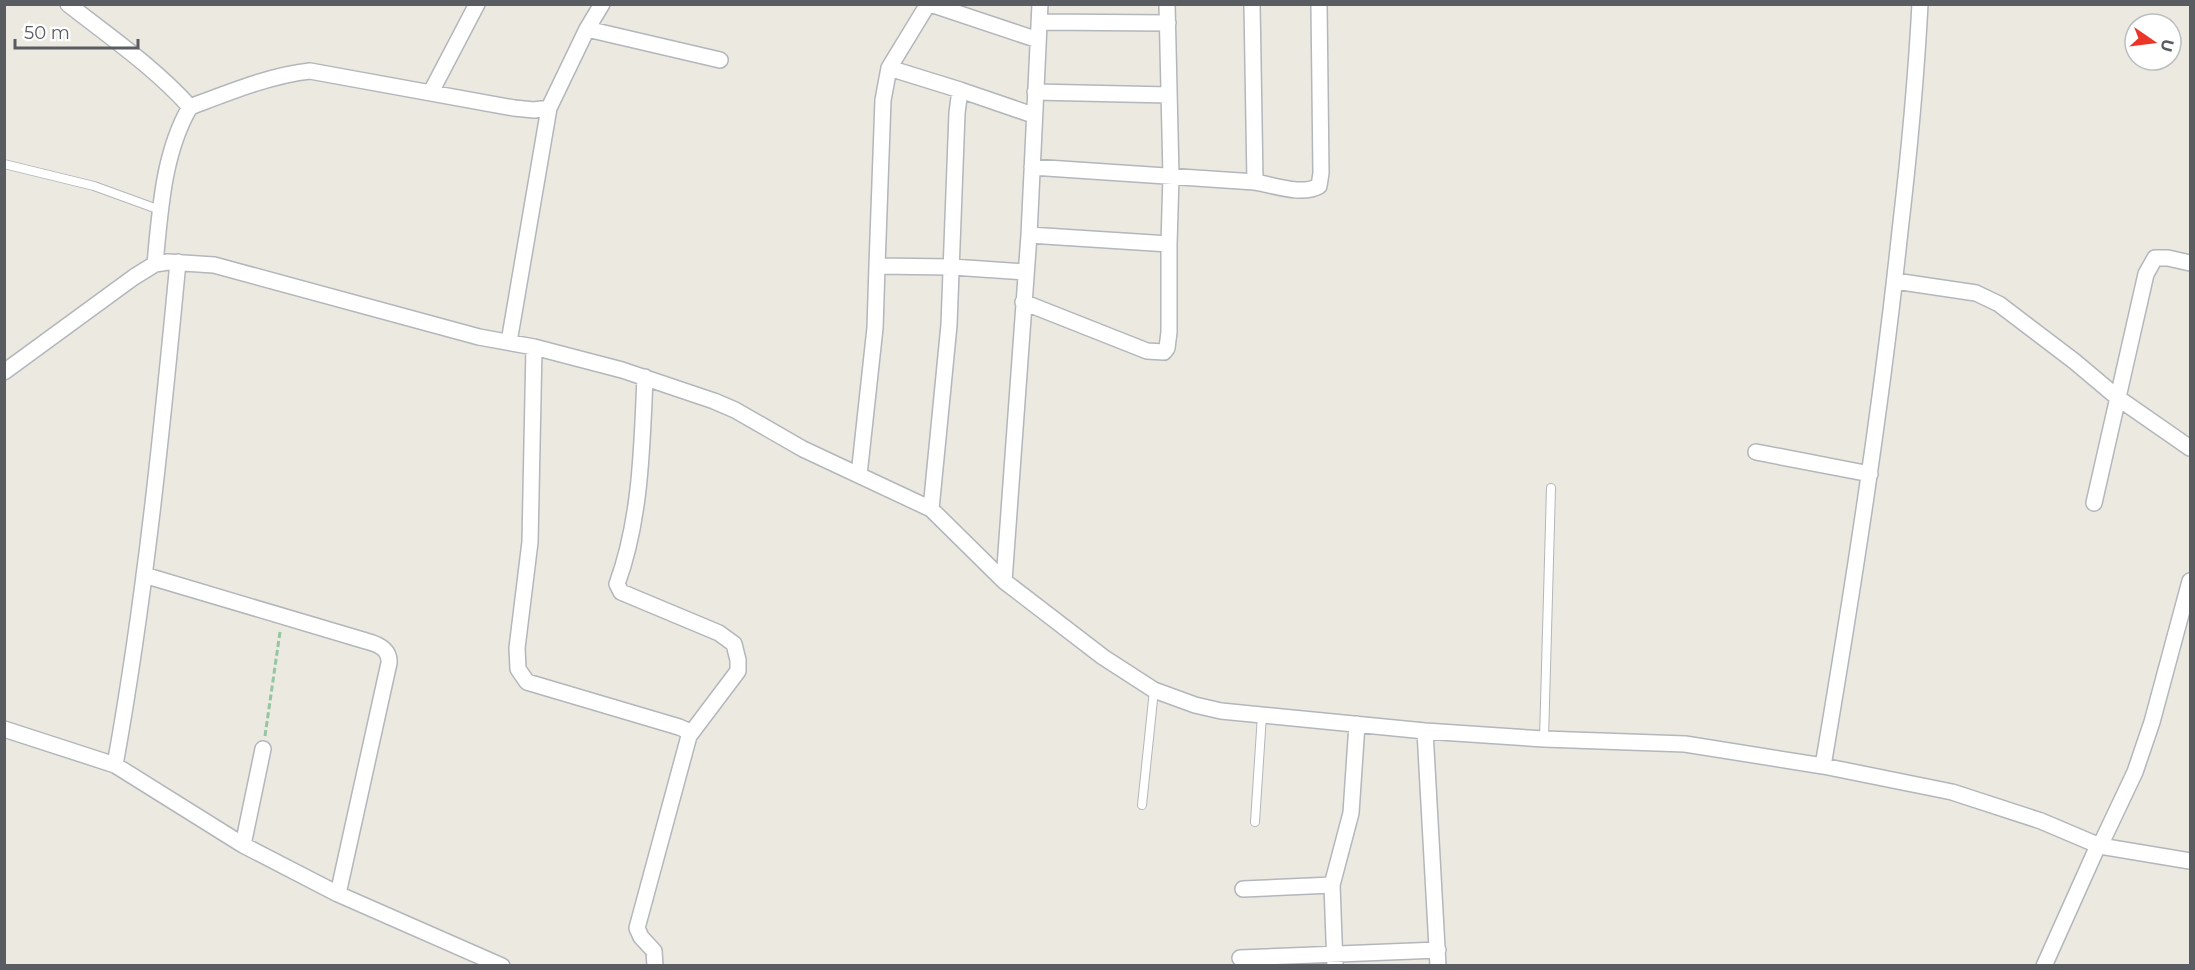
<svg xmlns="http://www.w3.org/2000/svg" width="2195" height="970" font-family="Montserrat,sans-serif">
	<rect width="100%" height="100%" fill="#ece9e0"/>
	<g fill="none" stroke-linecap="round" stroke-linejoin="round">
		<defs>
			<path id="service" d="M 4,164 L 94,186 L 160,210
				M 1544,739 L 1551,488
				M 1142,805 L 1154,690
				M 1255,822 L 1262,715"/>
			<path id="minor" d="M 68,4 C 110,37 154,67 190,107
				M 930,4 L 1038,40
				M 1039,22 L 1168,23
				M 587,29 L 720,60
				M 889,68 L 960,90
				M 431,92 L 477,4
				M 1035,92 L 1169,95
				M 1032,167 L 1255,182 L 1252,4
				M 1255,182 C 1274,185 1302,196 1319,186 L 1321,173 L 1319,4
				M 1029,235 L 1169,244
				M 155,264 C 160,212 163,153 190,107 C 227,93 271,75 310,71 L 514,108 L 534,110 L 549,108 L 587,29 L 602,4
				M 877,266 L 883,100 L 889,68 L 928,4
				M 1895,281 L 1976,293 L 1999,304 L 2074,361 L 2118,398 L 2190,448
				M 1023,302 L 1147,351 L 1164,352 L 1167,348 L 1169,332 L 1169,244 L 1171,176 L 1167,4
				M 509,342 L 549,108
				M 534,347 L 530,542 L 517,648 L 518,669 L 527,682 L 679,727 L 686,730 L 689,736
				M 4,372 L 134,277 L 155,264 L 168,262 L 214,265 L 479,337 L 534,347 L 622,370 L 714,401 L 735,410 L 803,449 L 931,509 L 1004,581 L 1103,657 L 1154,690 L 1195,705 L 1221,711 L 1425,731 L 1544,739 L 1685,744 L 1823,766 L 1952,792 L 2041,821 L 2100,846 L 2096,850 L 2044,966
				M 645,377 C 642,445 641,519 617,584 L 621,592 L 719,633 L 734,644 L 738,660 L 738,671 L 689,736 L 637,928 L 641,937 L 654,951 L 655,966
				M 1756,452 L 1870,474
				M 859,475 L 875,328 L 877,266 L 952,267 L 1025,272
				M 2094,503 L 2146,274 L 2155,258 L 2168,258 L 2190,263
				M 931,509 L 949,325 L 957,113 L 960,90 L 1033,115
				M 144,575 L 366,641 C 378,644 390,649 389,663 L 338,894
				M 1004,581 L 1029,235 L 1040,4
				M 2190,581 L 2152,722 L 2135,772 L 2100,846 L 2190,861
				M 4,729 L 115,765 L 243,845 L 338,894 L 502,966
				M 1425,731 L 1438,966
				M 115,765 C 145,599 162,430 178,262
				M 1823,766 C 1853,588 1881,410 1900,231 C 1909,155 1916,80 1920,4
				M 243,845 L 263,749
				M 1243,889 L 1332,885
				M 1240,958 L 1438,950
				M 1335,966 L 1332,885 L 1351,813 L 1357,724"/>
		</defs>
		<use href="#service" stroke="#b3b6bb" stroke-width="10"/>
		<use href="#minor" stroke="#b3b6bb" stroke-width="18"/>
		<path stroke="#94c6a2" stroke-width="3" stroke-dasharray="6 3" stroke-linecap="butt" d="M 265,736 L 280,632"/>
		<use href="#service" stroke="#fff" stroke-width="8"/>
		<use href="#minor" stroke="#fff" stroke-width="15"/>
	</g>
	<rect width="2195" height="970" fill="none" stroke="#595d61" stroke-width="12"/>
	<g transform="translate(2153 42) rotate(104)"><circle r="28" fill="#ffffff" stroke="#bdbec0" stroke-width="1.5"/>
	<path d="M0-4.5L10 22L0 15L-10 22Z" fill="#eb3527"/>
	<text y="-9" font-size="16" font-weight="bold" text-anchor="middle" fill="#595d61">U</text>
	</g>
	<path d="M15 39v9h123v-9" fill="none" stroke="#595d61" stroke-width="3"/>
	<text x="24" y="39" font-size="18" fill="#595d61" stroke="#ffffff" stroke-width="4.5" paint-order="stroke">50 m</text>
</svg>
